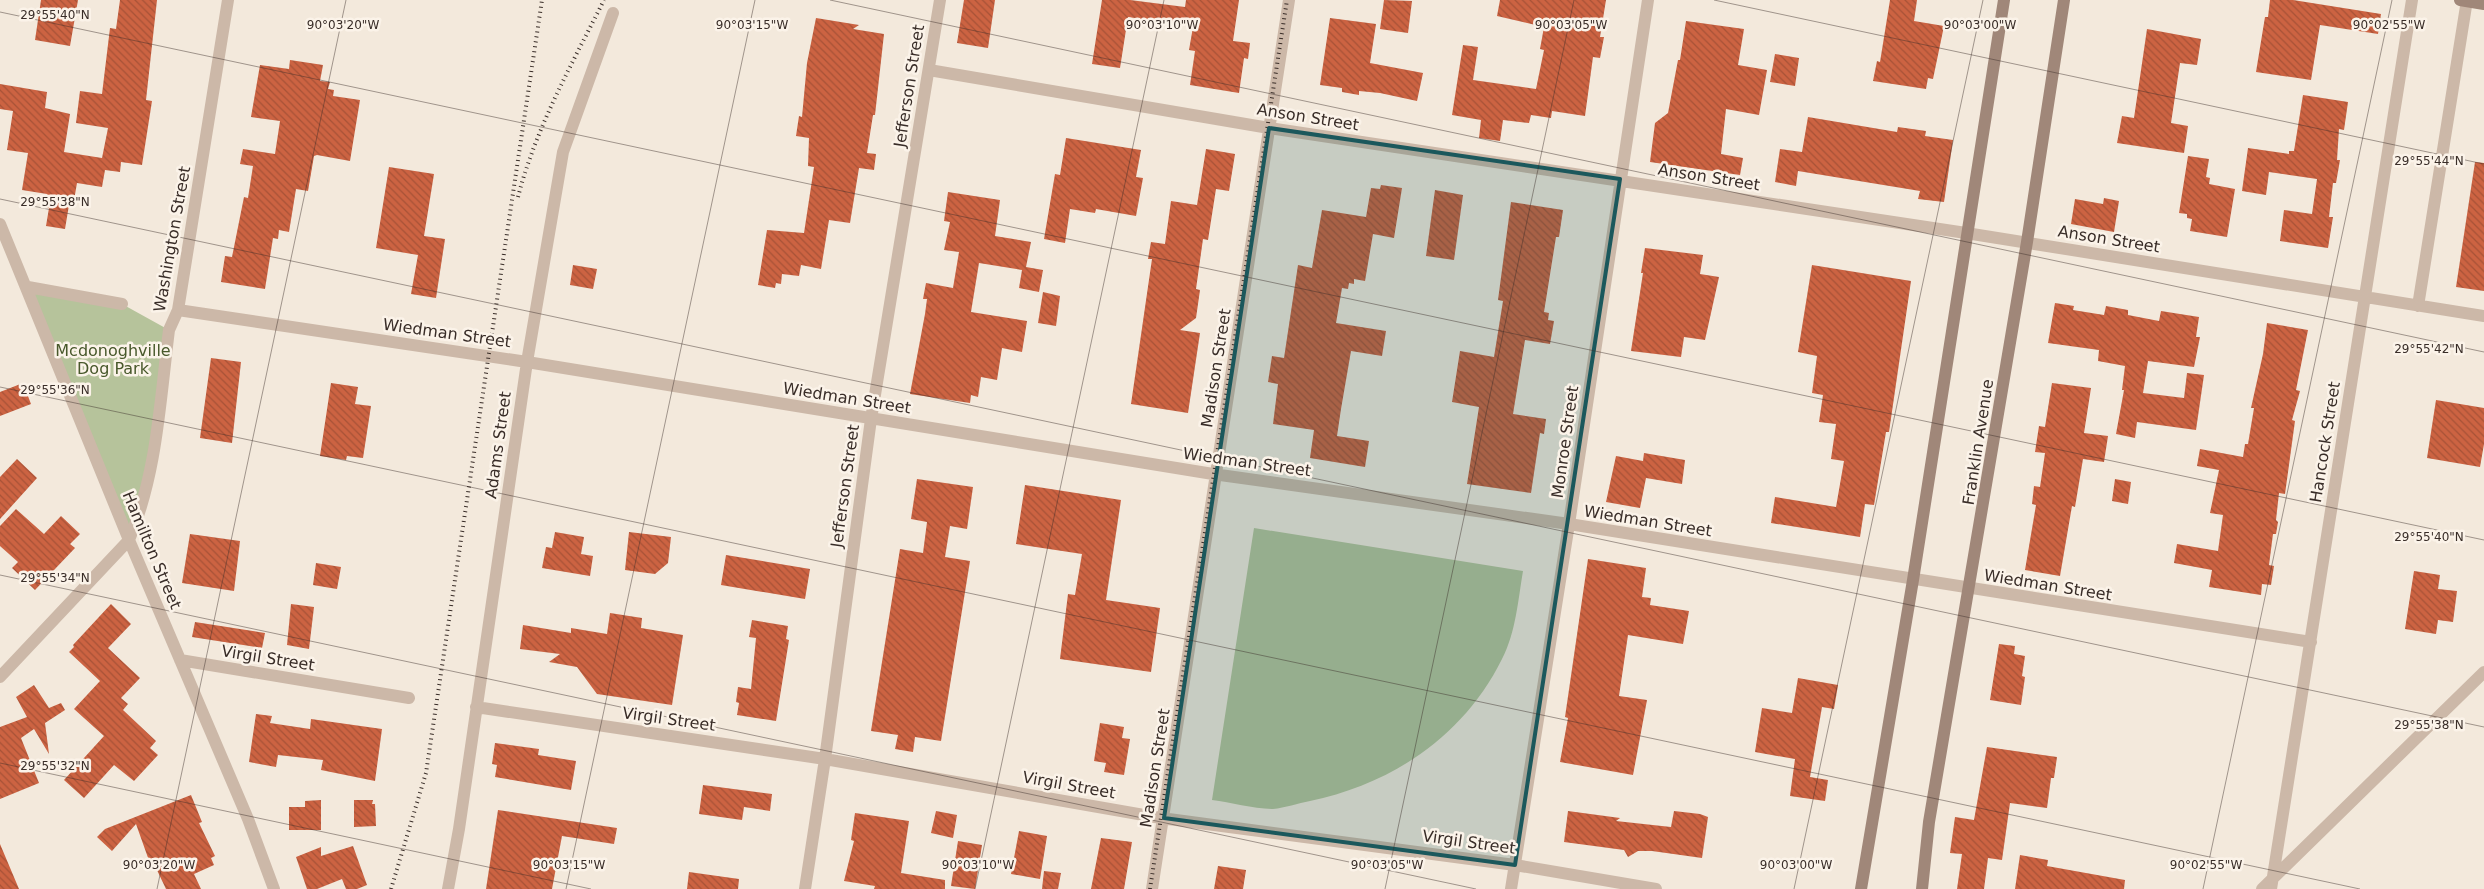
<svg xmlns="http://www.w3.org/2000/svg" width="2484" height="889" font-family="'DejaVu Sans',sans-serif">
	<defs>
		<pattern id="building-back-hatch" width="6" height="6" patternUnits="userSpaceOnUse" patternTransform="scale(1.25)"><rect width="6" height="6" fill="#cc6342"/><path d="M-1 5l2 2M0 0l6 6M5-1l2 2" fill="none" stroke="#a75237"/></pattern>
	</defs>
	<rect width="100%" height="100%" fill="#f3e9dc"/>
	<path fill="#b6c39b" d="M 28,287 L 122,304 L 169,330 L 150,478 L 129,540 Z
		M 1254,528 L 1523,571 C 1518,600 1516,632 1502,659 C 1464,736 1392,784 1310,801 C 1298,803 1285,808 1273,809 C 1253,809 1231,802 1212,800 Z"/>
	<path fill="url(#building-back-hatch)" d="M 41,0 L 78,0 L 70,46 L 35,40 Z
		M 120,0 L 157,0 L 146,100 L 152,101 L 142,165 L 121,162 L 120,172 L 105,170 L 102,187 L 77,183 L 73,206 L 69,205 L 65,229 L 46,226 L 49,208 L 45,207 L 47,194 L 22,190 L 28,153 L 7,150 L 13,111 L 0,109 L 0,84 L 47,92 L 45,108 L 70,114 L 64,152 L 102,158 L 108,128 L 76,123 L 80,91 L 102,94 L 110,28 L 116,29 Z
		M 964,0 L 995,0 L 988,48 L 957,43 Z
		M 1102,0 L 1130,0 L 1185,7 L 1186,0 L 1239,0 L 1233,41 L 1250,43 L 1248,59 L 1244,58 L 1239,93 L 1190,85 L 1195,51 L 1189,50 L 1193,27 L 1128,17 L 1120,68 L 1092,64 Z
		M 1384,0 L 1412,1 L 1408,33 L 1380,29 Z
		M 1500,0 L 1606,0 L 1600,37 L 1604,37 L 1600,58 L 1593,57 L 1585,116 L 1552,111 L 1551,118 L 1531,115 L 1529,123 L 1503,120 L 1500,141 L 1479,138 L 1481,120 L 1452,115 L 1463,45 L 1478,47 L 1473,80 L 1536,89 L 1544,50 L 1540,49 L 1544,27 L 1497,16 Z
		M 1890,0 L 1917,0 L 1914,21 L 1944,26 L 1933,79 L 1928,78 L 1926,89 L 1873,81 L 1877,61 L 1880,62 Z
		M 2270,0 L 2293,0 L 2381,14 L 2378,34 L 2320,25 L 2311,80 L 2256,72 L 2265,17 L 2268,17 Z
		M 816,18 L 859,25 L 853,29 L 884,34 L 875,115 L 873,115 L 867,153 L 876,154 L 874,170 L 859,168 L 850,223 L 829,220 L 821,269 L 801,265 L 799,276 L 782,274 L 781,284 L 776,283 L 775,288 L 758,285 L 767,230 L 804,233 L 814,167 L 808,166 L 809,138 L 796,136 L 799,116 L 802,117 L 807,63 Z
		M 1330,18 L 1376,24 L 1370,63 L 1423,73 L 1417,101 L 1380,93 L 1359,91 L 1359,95 L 1342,92 L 1342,88 L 1320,85 Z
		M 1686,21 L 1744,29 L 1738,65 L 1767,70 L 1759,115 L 1726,109 L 1721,154 L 1743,158 L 1740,175 L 1650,162 L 1655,123 L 1668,113 L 1678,60 L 1680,60 Z
		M 2147,29 L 2201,39 L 2197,65 L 2180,63 L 2171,123 L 2188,126 L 2184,153 L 2117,143 L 2122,116 L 2134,118 Z
		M 1775,54 L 1799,58 L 1795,86 L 1770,82 Z
		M 290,60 L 323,65 L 320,81 L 330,82 L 328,89 L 334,90 L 333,96 L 360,100 L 350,161 L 317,155 L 314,156 L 308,191 L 296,189 L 289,232 L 279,230 L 278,239 L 273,238 L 265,289 L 221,282 L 225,256 L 232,257 L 244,197 L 248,198 L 253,166 L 240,164 L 243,149 L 275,154 L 280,121 L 251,117 L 260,65 L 289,69 Z
		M 2303,95 L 2348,102 L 2344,130 L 2339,129 L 2337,160 L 2340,160 L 2336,183 L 2333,183 L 2329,217 L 2333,217 L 2328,248 L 2280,241 L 2284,210 L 2312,214 L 2317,179 L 2269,172 L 2266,195 L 2242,191 L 2248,148 L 2289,154 L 2289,151 L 2294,151 Z
		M 1808,117 L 1897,132 L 1898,127 L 1926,131 L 1925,136 L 1953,140 L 1944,202 L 1918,199 L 1920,191 L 1798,171 L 1796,186 L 1775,182 L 1780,149 L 1802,152 Z
		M 1066,138 L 1141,150 L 1136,177 L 1143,178 L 1136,216 L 1096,209 L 1095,213 L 1070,209 L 1065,243 L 1044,239 L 1055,174 L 1060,175 Z
		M 1206,149 L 1235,154 L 1229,191 L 1216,189 L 1208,240 L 1203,239 L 1196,289 L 1200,290 L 1196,318 L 1180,330 L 1200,333 L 1188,413 L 1131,404 L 1152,259 L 1148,259 L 1151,242 L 1165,244 L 1171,201 L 1197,205 Z
		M 2188,156 L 2209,159 L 2206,177 L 2210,178 L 2209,184 L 2235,189 L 2227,237 L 2190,231 L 2192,219 L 2187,218 L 2187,214 L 2179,213 Z
		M 2475,162 L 2484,163 L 2484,291 L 2456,287 Z
		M 389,167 L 434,174 L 424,236 L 445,239 L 436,298 L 411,294 L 418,255 L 376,248 Z
		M 1381,185 L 1402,188 L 1394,238 L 1373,234 L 1365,281 L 1354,279 L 1354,284 L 1349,283 L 1348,289 L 1342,288 L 1336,323 L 1386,331 L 1382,356 L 1351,351 L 1341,409 L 1337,436 L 1369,441 L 1365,467 L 1310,458 L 1314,430 L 1273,424 L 1278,384 L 1268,382 L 1272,356 L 1284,358 L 1298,265 L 1312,268 L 1322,210 L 1366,217 L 1371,188 L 1380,189 Z
		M 1435,190 L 1463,195 L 1454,260 L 1426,256 Z
		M 948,192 L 1000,200 L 995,236 L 1031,242 L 1026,267 L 1043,270 L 1039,292 L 1019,288 L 1022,270 L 979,263 L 971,312 L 1027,321 L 1022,352 L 1002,348 L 997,380 L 981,377 L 978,397 L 971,395 L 970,403 L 910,394 L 925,314 L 927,299 L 923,299 L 926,283 L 953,288 L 959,252 L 944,250 L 950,222 L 944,221 Z
		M 2104,198 L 2119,201 L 2114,232 L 2071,224 L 2075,199 L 2103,204 Z
		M 1511,202 L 1563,210 L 1559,237 L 1556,237 L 1544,312 L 1549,313 L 1548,320 L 1554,321 L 1550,344 L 1525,340 L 1513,414 L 1546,419 L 1544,434 L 1540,433 L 1531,493 L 1467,484 L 1479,407 L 1452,402 L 1460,351 L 1494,357 L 1503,301 L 1498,300 Z
		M 1645,248 L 1703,255 L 1700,274 L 1719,277 L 1705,340 L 1684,337 L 1681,357 L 1631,351 L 1643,273 L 1641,273 Z
		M 573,265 L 597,269 L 593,289 L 570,285 Z
		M 1812,265 L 1911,281 L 1889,432 L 1886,432 L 1874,505 L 1865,504 L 1860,537 L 1771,523 L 1775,497 L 1836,507 L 1844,461 L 1831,459 L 1836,424 L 1819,422 L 1823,395 L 1812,393 L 1817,356 L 1798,352 Z
		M 1043,292 L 1060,296 L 1056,326 L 1038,323 Z
		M 2055,303 L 2074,306 L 2073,310 L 2104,315 L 2106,306 L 2128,310 L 2128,315 L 2159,321 L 2161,311 L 2199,317 L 2196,337 L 2200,337 L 2194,367 L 2148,361 L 2143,393 L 2184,398 L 2187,373 L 2204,375 L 2196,430 L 2137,422 L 2135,438 L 2116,434 L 2124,390 L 2122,390 L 2125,366 L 2098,361 L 2099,350 L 2048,343 Z
		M 2267,323 L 2308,330 L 2296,390 L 2300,391 L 2292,420 L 2295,421 L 2285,494 L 2279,493 L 2276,520 L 2278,522 L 2276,534 L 2273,534 L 2269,565 L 2274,566 L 2271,585 L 2262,584 L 2261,595 L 2209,587 L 2212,570 L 2174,563 L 2177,544 L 2218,551 L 2223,515 L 2210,513 L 2219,470 L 2197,466 L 2200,449 L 2243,457 L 2245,444 L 2248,444 L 2254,408 L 2251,408 L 2263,354 Z
		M 211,358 L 241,362 L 232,443 L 200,438 Z
		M 23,383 L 31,404 L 0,416 L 0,392 Z
		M 331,383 L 358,387 L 355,404 L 371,406 L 363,458 L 347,456 L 346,460 L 320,456 Z
		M 2052,383 L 2091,388 L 2084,433 L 2108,436 L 2104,462 L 2083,459 L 2075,507 L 2072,506 L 2060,576 L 2025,570 L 2036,505 L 2032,504 L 2034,486 L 2040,487 L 2045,453 L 2035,452 L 2039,426 L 2045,427 Z
		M 2436,400 L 2484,408 L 2484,444 L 2480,467 L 2427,458 Z
		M 1644,453 L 1685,460 L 1682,484 L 1646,478 L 1640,508 L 1606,502 L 1616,456 L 1643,461 Z
		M 17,459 L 37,478 L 0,519 L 0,477 Z
		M 917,479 L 973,487 L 967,529 L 950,526 L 945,557 L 970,561 L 941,741 L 915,737 L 913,752 L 895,749 L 898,735 L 871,731 L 900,549 L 923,553 L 927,522 L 911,519 Z
		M 2115,479 L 2131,482 L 2128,504 L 2112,501 Z
		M 1025,485 L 1121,500 L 1106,600 L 1160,608 L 1151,672 L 1060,659 L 1068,594 L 1075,595 L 1082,554 L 1016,544 Z
		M 16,509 L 44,534 L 61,516 L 80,534 L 70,544 L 75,548 L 35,590 L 12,568 L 18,562 L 0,546 L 0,526 Z
		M 555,532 L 584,537 L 581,554 L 593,556 L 590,576 L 542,568 L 546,547 L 552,548 Z
		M 629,532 L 671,537 L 668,563 L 655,574 L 625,570 Z
		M 190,534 L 240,541 L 234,591 L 182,583 Z
		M 726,555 L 810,569 L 805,599 L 721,585 Z
		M 1588,559 L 1646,568 L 1642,597 L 1651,598 L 1650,605 L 1689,611 L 1683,644 L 1628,635 L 1619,696 L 1647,700 L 1633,775 L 1560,762 L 1568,718 L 1565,717 Z
		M 316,563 L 341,567 L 337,589 L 313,585 Z
		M 2414,571 L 2440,575 L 2438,589 L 2457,591 L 2453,622 L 2438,620 L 2436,634 L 2405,629 Z
		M 111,604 L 131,624 L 108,648 L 140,678 L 121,698 L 128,704 L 123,710 L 156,741 L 150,748 L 158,755 L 134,781 L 114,765 L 84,798 L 64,780 L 104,736 L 74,709 L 100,681 L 69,652 L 74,647 L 73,645 Z
		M 291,604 L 314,607 L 309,649 L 287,645 Z
		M 610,613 L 642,618 L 641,628 L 683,635 L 672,705 L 597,694 L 577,667 L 549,662 L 560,654 L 520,649 L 523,625 L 571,633 L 571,628 L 607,634 Z
		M 752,620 L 788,626 L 786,639 L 789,640 L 776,721 L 737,715 L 739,703 L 736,702 L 738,687 L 751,689 L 756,638 L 749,637 Z
		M 195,622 L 265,633 L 262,648 L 192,637 Z
		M 1999,644 L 2015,646 L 2014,654 L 2025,656 L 2022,676 L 2025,677 L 2021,705 L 1990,700 Z
		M 1798,678 L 1838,685 L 1834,709 L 1822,707 L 1810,777 L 1828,780 L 1825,801 L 1790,796 L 1795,759 L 1755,752 L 1762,708 L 1792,713 Z
		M 34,685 L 49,708 L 61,703 L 65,710 L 45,723 L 49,754 L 34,729 L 21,738 L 39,783 L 0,799 L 0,727 L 27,717 L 16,697 Z
		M 256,714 L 272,716 L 270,723 L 310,729 L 311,719 L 382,729 L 375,781 L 321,770 L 323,760 L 278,755 L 276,767 L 249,762 Z
		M 1100,723 L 1124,727 L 1122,738 L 1130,739 L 1124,775 L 1104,772 L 1106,763 L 1094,761 Z
		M 495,743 L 539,749 L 538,755 L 576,761 L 571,790 L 495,777 L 497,765 L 492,764 Z
		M 1987,747 L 2057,757 L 2054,778 L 2051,778 L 2047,808 L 2010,803 L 2002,860 L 1988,858 L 1984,889 L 1957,889 L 1962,854 L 1950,853 L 1955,817 L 1974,820 Z
		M 703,785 L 772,794 L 770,811 L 744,807 L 742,820 L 699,814 Z
		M 191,795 L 202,822 L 199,823 L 215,856 L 211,858 L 214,865 L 194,874 L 201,889 L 166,889 L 156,868 L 152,869 L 136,824 L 112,851 L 97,837 L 105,829 Z
		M 321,800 L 321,830 L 289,830 L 289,807 L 305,807 L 305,801 Z
		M 354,800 L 373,800 L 372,804 L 375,804 L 376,826 L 354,827 Z
		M 498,810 L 617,828 L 614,844 L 562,836 L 552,889 L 486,889 Z
		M 936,811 L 957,815 L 953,838 L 931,833 Z
		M 1568,811 L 1620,818 L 1616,821 L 1671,827 L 1674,811 L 1700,814 L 1708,817 L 1702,858 L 1652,851 L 1638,851 L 1628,857 L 1624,850 L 1564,842 Z
		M 855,813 L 909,821 L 901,873 L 945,880 L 945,889 L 874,889 L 875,886 L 844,881 L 854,841 L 851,840 Z
		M 1019,831 L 1047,836 L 1040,879 L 1011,874 Z
		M 1101,838 L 1132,842 L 1124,889 L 1091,889 Z
		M 958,841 L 982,845 L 975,889 L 951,886 Z
		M 0,844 L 19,889 L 0,889 Z
		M 353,846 L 367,885 L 357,889 L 346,889 L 342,879 L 317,889 L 307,889 L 296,857 L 321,847 L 321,856 Z
		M 2020,855 L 2048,860 L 2047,866 L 2125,880 L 2124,889 L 2015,889 Z
		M 1218,866 L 1246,870 L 1243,889 L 1214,889 Z
		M 1044,871 L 1061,873 L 1058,889 L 1042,889 Z
		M 689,872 L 739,879 L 738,889 L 687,889 Z"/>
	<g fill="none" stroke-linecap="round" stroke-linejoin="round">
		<path stroke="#ccb8a8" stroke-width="12" d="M 929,70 L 1269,128 L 1966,233 L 2484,316
			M 0,224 L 129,540 L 248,819 L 274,889
			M 28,287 L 122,304
			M 2418,306 L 2467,0
			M 178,310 L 527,362 L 1213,474 L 1569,524 L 2311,642
			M 180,660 L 409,698
			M 0,677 L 129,540 C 157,474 160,401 169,330 L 178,310 L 228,0
			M 476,707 L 825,759 L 1161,818 L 1515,865 L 1656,889
			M 448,889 L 459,829 L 527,362 L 563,152 L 613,13
			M 805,889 L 825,759 L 871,419 L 940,0
			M 1152,889 L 1289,0
			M 1511,889 L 1569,524 L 1648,0
			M 2262,889 L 2484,672
			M 2271,889 L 2412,0"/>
		<path stroke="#a08779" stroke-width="12" d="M 2460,0 L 2484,4
			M 1861,889 L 1913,580 L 2004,0
			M 1922,889 L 1929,822 L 2027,242 L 2064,0"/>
		<path stroke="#392d28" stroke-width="4" stroke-dasharray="1 4" stroke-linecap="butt" d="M 518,197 C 536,127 572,64 604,0
			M 391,889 L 426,773 L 542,0
			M 1150,889 L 1287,0"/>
	</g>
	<path fill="#1b585c" fill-opacity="0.2" stroke="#1b585c" stroke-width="4" stroke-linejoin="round" d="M 1269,128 L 1620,179 L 1515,865 L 1164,818 Z"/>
	<path fill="none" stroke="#392d28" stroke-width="1" stroke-opacity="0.45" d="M 830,0 L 2484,352M 1714,0 L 2484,164M 0,12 L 2484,540M 0,199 L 2484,727M 0,387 L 2360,889M 0,575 L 1476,889M 0,763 L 591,889M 157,889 L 346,0M 566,889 L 755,0M 975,889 L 1164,0M 1385,889 L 1574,0M 1794,889 L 1983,0M 2203,889 L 2392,0"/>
	<g text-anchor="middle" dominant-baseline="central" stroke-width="5" stroke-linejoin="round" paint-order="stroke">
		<g font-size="16" fill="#392d28" stroke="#fbf3e9">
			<text transform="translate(909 86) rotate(-81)">Jefferson Street</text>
			<text transform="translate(1308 117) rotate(9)">Anson Street</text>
			<text transform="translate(1709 177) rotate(9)">Anson Street</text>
			<text transform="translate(172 239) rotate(-80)">Washington Street</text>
			<text transform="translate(2109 239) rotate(9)">Anson Street</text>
			<text transform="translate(447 333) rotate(8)">Wiedman Street</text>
			<text transform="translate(1216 368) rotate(-81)">Madison Street</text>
			<text transform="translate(847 398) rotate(9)">Wiedman Street</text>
			<text transform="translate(1565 442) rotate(-82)">Monroe Street</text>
			<text transform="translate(1978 442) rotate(-81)">Franklin Avenue</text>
			<text transform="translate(2325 442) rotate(-81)">Hancock Street</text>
			<text transform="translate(498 445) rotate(-82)">Adams Street</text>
			<text transform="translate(1247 462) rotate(8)">Wiedman Street</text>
			<text transform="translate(845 486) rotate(-82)">Jefferson Street</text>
			<text transform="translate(1648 521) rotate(9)">Wiedman Street</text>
			<text transform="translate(152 550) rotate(67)">Hamilton Street</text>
			<text transform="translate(2048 585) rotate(9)">Wiedman Street</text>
			<text transform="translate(268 658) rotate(9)">Virgil Street</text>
			<text transform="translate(669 719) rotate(8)">Virgil Street</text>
			<text transform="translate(1155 768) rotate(-81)">Madison Street</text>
			<text transform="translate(1069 785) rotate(10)">Virgil Street</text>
			<text transform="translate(1469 842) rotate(8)">Virgil Street</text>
		</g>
		<g font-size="16" fill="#48582b" stroke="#fbf3e9">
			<text x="113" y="350">Mcdonoghville<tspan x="113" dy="18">Dog Park</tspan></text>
		</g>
	</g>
	<g font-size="12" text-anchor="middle" fill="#392d28" stroke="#fbf3e9" stroke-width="5" stroke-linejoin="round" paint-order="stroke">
		<text x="55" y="19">29°55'40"N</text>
		<text x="343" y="29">90°03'20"W</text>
		<text x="752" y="29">90°03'15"W</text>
		<text x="1162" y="29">90°03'10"W</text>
		<text x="1571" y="29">90°03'05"W</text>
		<text x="1980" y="29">90°03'00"W</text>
		<text x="2389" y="29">90°02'55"W</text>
		<text x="2429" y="165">29°55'44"N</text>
		<text x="55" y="206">29°55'38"N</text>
		<text x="2429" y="353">29°55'42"N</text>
		<text x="55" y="394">29°55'36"N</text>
		<text x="2429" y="541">29°55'40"N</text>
		<text x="55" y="582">29°55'34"N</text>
		<text x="2429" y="729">29°55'38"N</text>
		<text x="55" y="770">29°55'32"N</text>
		<text x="159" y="869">90°03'20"W</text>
		<text x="569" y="869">90°03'15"W</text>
		<text x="978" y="869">90°03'10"W</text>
		<text x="1387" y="869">90°03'05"W</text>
		<text x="1796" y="869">90°03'00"W</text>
		<text x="2206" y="869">90°02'55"W</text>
	</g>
</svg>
